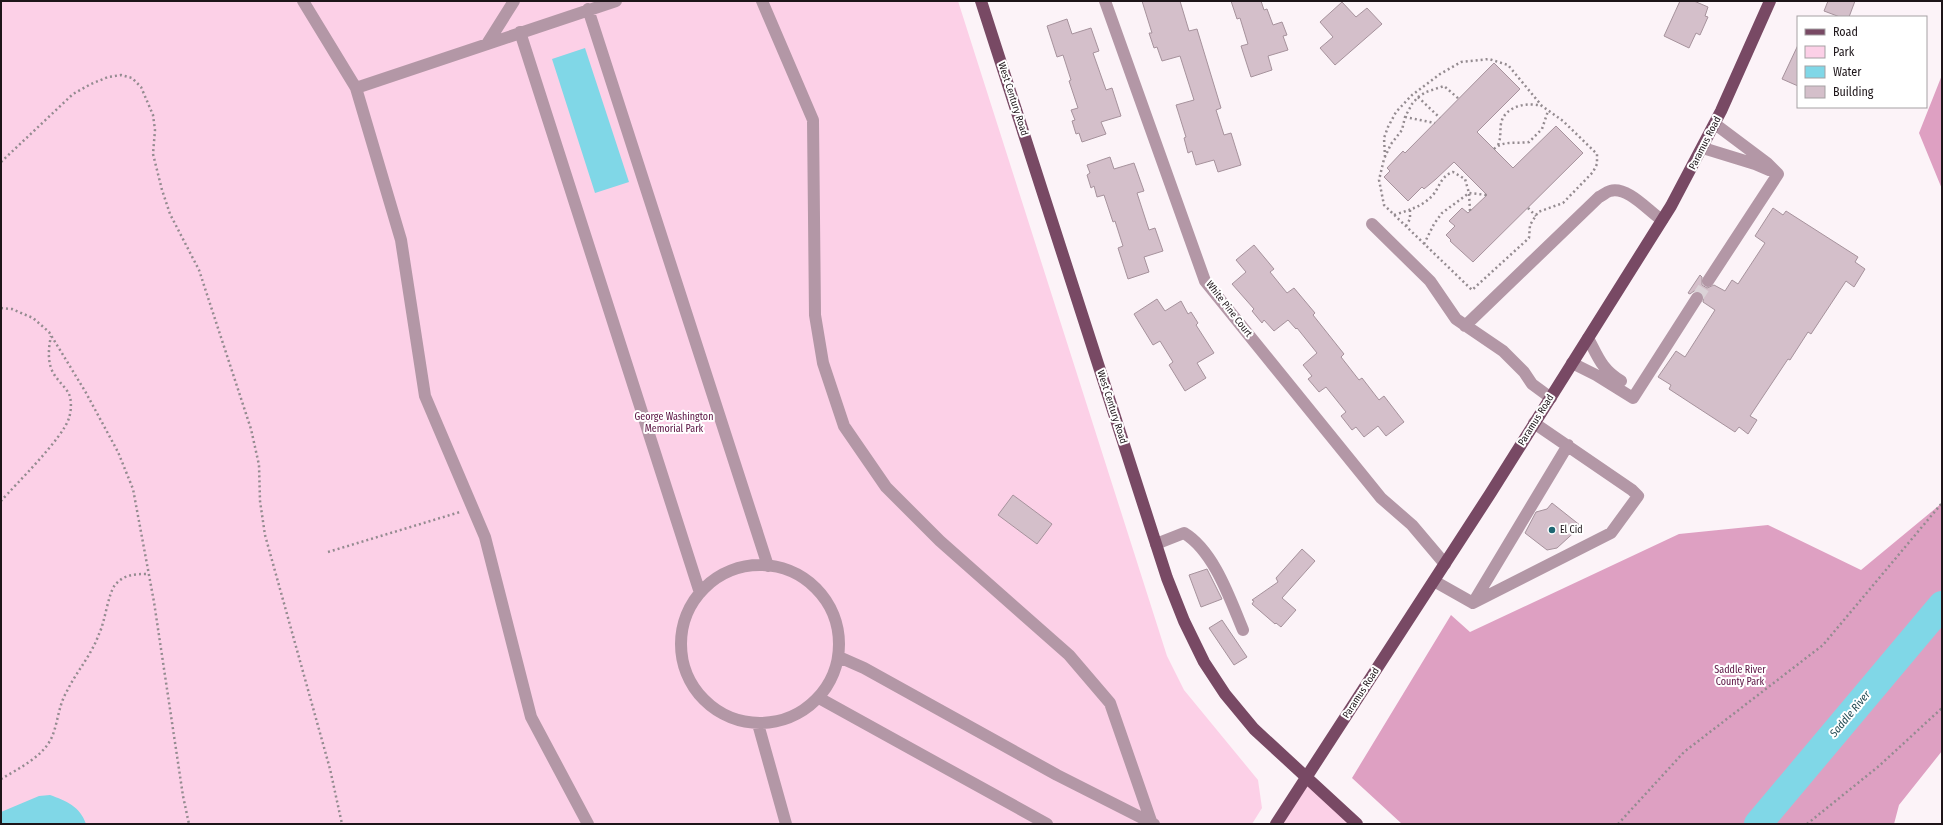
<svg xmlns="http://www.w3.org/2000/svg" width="1943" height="825" font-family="'Fira Sans Condensed',sans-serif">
	<rect width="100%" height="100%" fill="#fcf3f8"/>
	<path fill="#fcd0e7" d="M 1,1 L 958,1 L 1167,656 L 1184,690 L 1258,780 L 1262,808 L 1252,824 L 1,824 Z
		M 1307,777 L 1357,824 L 1276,824 Z"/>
	<path fill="#dea0c2" d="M 1942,75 L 1942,189 L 1919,133 Z
		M 1942,503 L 1942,751 L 1899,805 L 1894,824 L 1402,824 L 1352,778 L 1451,615 L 1470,632 L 1679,534 L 1768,525 L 1861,570 Z"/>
	<path fill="#80d7e7" d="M 585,48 L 629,182 L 595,193 L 552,59 Z
		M 50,795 C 66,801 80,806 86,824 L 1,824 L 1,812 L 39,796 Z"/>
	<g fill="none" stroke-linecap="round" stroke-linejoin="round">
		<path stroke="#80d7e7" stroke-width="28" d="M 1758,824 L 1942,605"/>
	</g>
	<path fill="#d4bfca" stroke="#a6929c" d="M 1142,1 L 1180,1 L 1189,31 L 1197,29 L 1221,108 L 1216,110 L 1224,135 L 1231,133 L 1241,165 L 1218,172 L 1214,160 L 1196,165 L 1192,151 L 1188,153 L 1184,138 L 1186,137 L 1176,105 L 1194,100 L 1180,56 L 1162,61 L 1157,47 L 1154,48 L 1149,33 L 1152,33 Z
		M 1231,1 L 1261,1 L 1264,10 L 1267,9 L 1273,25 L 1282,22 L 1287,35 L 1283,36 L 1288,50 L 1268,56 L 1272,70 L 1251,77 L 1241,46 L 1248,44 L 1240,18 L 1237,19 Z
		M 1680,1 L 1694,1 L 1708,7 L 1705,16 L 1708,17 L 1700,35 L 1696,33 L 1689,48 L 1664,36 Z
		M 1828,1 L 1855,1 L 1849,17 L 1840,17 L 1824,11 Z
		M 1342,2 L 1356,17 L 1367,8 L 1382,24 L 1335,65 L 1320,48 L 1333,37 L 1320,22 Z
		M 1067,19 L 1072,34 L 1091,28 L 1099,51 L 1093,53 L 1106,90 L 1112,88 L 1121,116 L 1101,122 L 1106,134 L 1082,142 L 1079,133 L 1076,134 L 1072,121 L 1075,120 L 1071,110 L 1078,108 L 1069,81 L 1071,80 L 1063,55 L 1057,57 L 1047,26 Z
		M 1798,45 L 1798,86 L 1782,79 Z
		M 1494,63 L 1520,89 L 1477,132 L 1513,168 L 1556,126 L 1583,153 L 1473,262 L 1450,241 L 1451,240 L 1446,235 L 1455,226 L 1449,221 L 1462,208 L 1468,213 L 1487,195 L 1454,162 L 1436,179 L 1424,189 L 1422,187 L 1408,201 L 1384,177 L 1390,171 L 1387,168 L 1403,151 L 1405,153 Z
		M 1110,157 L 1114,169 L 1134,163 L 1144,191 L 1137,193 L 1149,230 L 1155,228 L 1163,251 L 1144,257 L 1149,272 L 1128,279 L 1118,248 L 1123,246 L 1115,221 L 1113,222 L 1104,195 L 1097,197 L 1094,186 L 1091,188 L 1087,175 L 1090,173 L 1087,165 Z
		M 1773,208 L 1783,215 L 1786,211 L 1858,257 L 1855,262 L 1865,269 L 1854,287 L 1846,281 L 1811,334 L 1808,332 L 1790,360 L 1788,359 L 1750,416 L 1757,420 L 1748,434 L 1739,427 L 1735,432 L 1669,389 L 1671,385 L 1658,377 L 1676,351 L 1685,357 L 1715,310 L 1703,302 L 1704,295 L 1701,292 L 1694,291 L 1690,294 L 1688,293 L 1700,275 L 1702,277 L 1702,285 L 1707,288 L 1714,285 L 1725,291 L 1732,280 L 1738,284 L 1765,243 L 1755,236 Z
		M 1254,245 L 1274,269 L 1270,272 L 1287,293 L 1294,288 L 1315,313 L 1313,315 L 1344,354 L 1341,357 L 1359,380 L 1362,378 L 1379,400 L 1384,396 L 1404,422 L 1386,436 L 1378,426 L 1364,437 L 1356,427 L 1352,430 L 1341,416 L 1346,412 L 1326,387 L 1319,392 L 1308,379 L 1312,376 L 1303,365 L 1317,353 L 1297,328 L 1296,329 L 1288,320 L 1274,331 L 1264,320 L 1262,323 L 1252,311 L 1254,309 L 1232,284 L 1246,272 L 1236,260 Z
		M 1157,299 L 1165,311 L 1181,301 L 1188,314 L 1191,312 L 1198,323 L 1196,325 L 1214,353 L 1197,363 L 1206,378 L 1185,391 L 1169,365 L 1173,362 L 1160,341 L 1153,345 L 1134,314 Z
		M 1013,495 L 1052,524 L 1037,544 L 998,515 Z
		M 1552,503 L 1581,526 L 1557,548 L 1547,550 L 1525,533 L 1536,512 L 1547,509 Z
		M 1302,549 L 1315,561 L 1282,598 L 1296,610 L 1281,627 L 1276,623 L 1275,624 L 1252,604 L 1254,601 L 1252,600 L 1278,582 L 1276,578 Z
		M 1207,569 L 1222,599 L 1201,607 L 1189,575 Z
		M 1222,620 L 1247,657 L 1234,665 L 1209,628 Z"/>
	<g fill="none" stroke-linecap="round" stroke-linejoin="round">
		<path stroke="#dbd2d7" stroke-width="12" stroke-dasharray="12 6" stroke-linecap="butt" d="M 1697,298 L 1708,281"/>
		<path stroke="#948b90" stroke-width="2.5" stroke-dasharray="2 3" stroke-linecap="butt" d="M 1418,97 L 1440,118
			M 1405,117 L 1435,123
			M 1498,145 C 1502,136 1499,128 1502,120 C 1508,105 1529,102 1542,106
			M 1494,149 C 1503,140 1517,144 1529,142 L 1542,129 L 1548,111
			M 1385,157 L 1384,138 L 1388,127 L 1396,112 L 1412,95 L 1440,74 L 1461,62 L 1489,59 L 1508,65 L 1542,106 L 1563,121 L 1597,154 L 1597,164 L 1593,172 L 1563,203 L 1538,212 L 1530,225 L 1529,238 L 1472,290 L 1384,205 L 1379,180 L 1384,159 L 1391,144 L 1402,130 L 1405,117 L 1412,104 L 1418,97 L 1426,92 L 1444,86 L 1459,99
			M 1,162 L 73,94 L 91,84 L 108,77 L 121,75 L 132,78 L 141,87 L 153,115 L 155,130 L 153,154 L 162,190 L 170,214 L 199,270 L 251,429 L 259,465 L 260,501 L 265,535 L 330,769 L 342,824
			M 1528,208 L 1536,216
			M 1394,215 C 1409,210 1422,207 1433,195 C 1440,186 1441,176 1453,172 L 1465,179 L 1469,193 L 1470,211
			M 1406,226 L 1410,219 L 1410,210
			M 1424,244 L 1434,224 L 1442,213 L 1469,193 L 1487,195
			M 1,308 L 12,309 L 33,318 L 49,332 L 85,391 L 118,452 L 133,489 L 154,602 L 183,796 L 189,824
			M 1,501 C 16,484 63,438 69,418 C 71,412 72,401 69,394 C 66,388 60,383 56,377 C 47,366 48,350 51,336
			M 328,552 L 460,512
			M 1,779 C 18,769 42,757 51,739 C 58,724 58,707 66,693 C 76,672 91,656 99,634 C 105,622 108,594 115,585 C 124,574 135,574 149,574
			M 1618,824 L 1684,752 L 1823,645 L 1942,503
			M 1807,824 L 1879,766 L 1942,708"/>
		<path stroke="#b397a6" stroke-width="12" d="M 303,1 L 356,88 L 401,240 L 425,396 L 485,537 L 531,717 L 588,824
			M 762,1 L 813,120 L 815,315 L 823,363 L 844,426 L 886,487 L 940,541 L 1069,655 L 1110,703 L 1152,824
			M 1105,1 L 1205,281 L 1381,498 L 1412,525 L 1445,564
			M 588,9 L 768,566
			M 520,32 L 700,593
			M 487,44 L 514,1
			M 356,88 L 616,1
			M 1715,124 L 1767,163 L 1778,174
			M 1703,148 L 1755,164 L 1769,170
			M 1372,224 L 1430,281 L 1456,319 L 1503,351 L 1524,372 L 1532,384 L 1551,398
			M 1708,281 L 1778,174
			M 1465,326 L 1599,197 C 1602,196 1606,192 1610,191 C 1628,186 1648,211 1662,220
			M 1588,338 C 1598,357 1602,370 1621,381
			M 1572,363 L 1596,375 L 1633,398 L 1697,298
			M 1156,544 L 1184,533 C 1214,551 1230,599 1243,630
			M681 644a79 79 0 1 1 158 0a79 79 0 1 1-158 0Z
			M 1434,581 L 1473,603
			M 1473,603 L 1611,533 L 1638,496 L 1632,490 L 1534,423
			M 1473,603 L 1568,445
			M 839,657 L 864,668 L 1057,775 L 1154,824
			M 819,698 L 1047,824
			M 758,724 L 786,824"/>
		<path stroke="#784964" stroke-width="12" d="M 981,1 L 1167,578 L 1184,621 L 1204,662 L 1225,694 L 1254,729 L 1357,824
			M 1276,824 L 1490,494 L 1671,206 L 1721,111 L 1770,1"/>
	</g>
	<circle fill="#1e6773" stroke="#fff" stroke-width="1.5" cx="1552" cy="530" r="4"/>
	<g text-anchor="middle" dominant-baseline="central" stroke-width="4" stroke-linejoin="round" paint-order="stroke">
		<g font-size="10" fill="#1d1519" stroke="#fff">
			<text transform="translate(1013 99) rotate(72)">West Century Road</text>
			<text transform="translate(1705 143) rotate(-63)">Paramus Road</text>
			<text transform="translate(1229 309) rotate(52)">White Pine Court</text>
			<text transform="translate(1112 407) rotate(72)">West Century Road</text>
			<text transform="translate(1536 420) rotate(-58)">Paramus Road</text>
			<text transform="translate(1361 693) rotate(-57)">Paramus Road</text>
		</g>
		<g font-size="10" fill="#591040" stroke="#fff">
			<text x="674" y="417">George Washington<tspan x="674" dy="12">Memorial Park</tspan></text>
			<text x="1740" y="670">Saddle River<tspan x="1740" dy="12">County Park</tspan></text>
		</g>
		<g font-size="10" fill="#1d1519" stroke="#fff" text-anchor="start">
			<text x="1560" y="530">El Cid</text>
		</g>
		<g font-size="11" font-style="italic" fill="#224a52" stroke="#fff">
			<text transform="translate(1850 714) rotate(-50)">Saddle River</text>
		</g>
	</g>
	<rect width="1943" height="825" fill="none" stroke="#1d1519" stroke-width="4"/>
	<rect x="1797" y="16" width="130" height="92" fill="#ffffff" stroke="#a5a1a3"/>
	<rect x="1805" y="29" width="20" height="6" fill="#784964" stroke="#a5a1a3"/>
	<text x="1833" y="36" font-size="12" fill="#1d1519">Road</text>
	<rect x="1805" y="46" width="20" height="12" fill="#fcd0e7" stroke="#a5a1a3"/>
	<text x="1833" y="56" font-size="12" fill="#1d1519">Park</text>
	<rect x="1805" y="66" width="20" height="12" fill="#80d7e7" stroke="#a5a1a3"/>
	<text x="1833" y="76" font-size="12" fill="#1d1519">Water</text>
	<rect x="1805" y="86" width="20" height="12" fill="#d4bfca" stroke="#a5a1a3"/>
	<text x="1833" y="96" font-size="12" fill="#1d1519">Building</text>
</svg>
